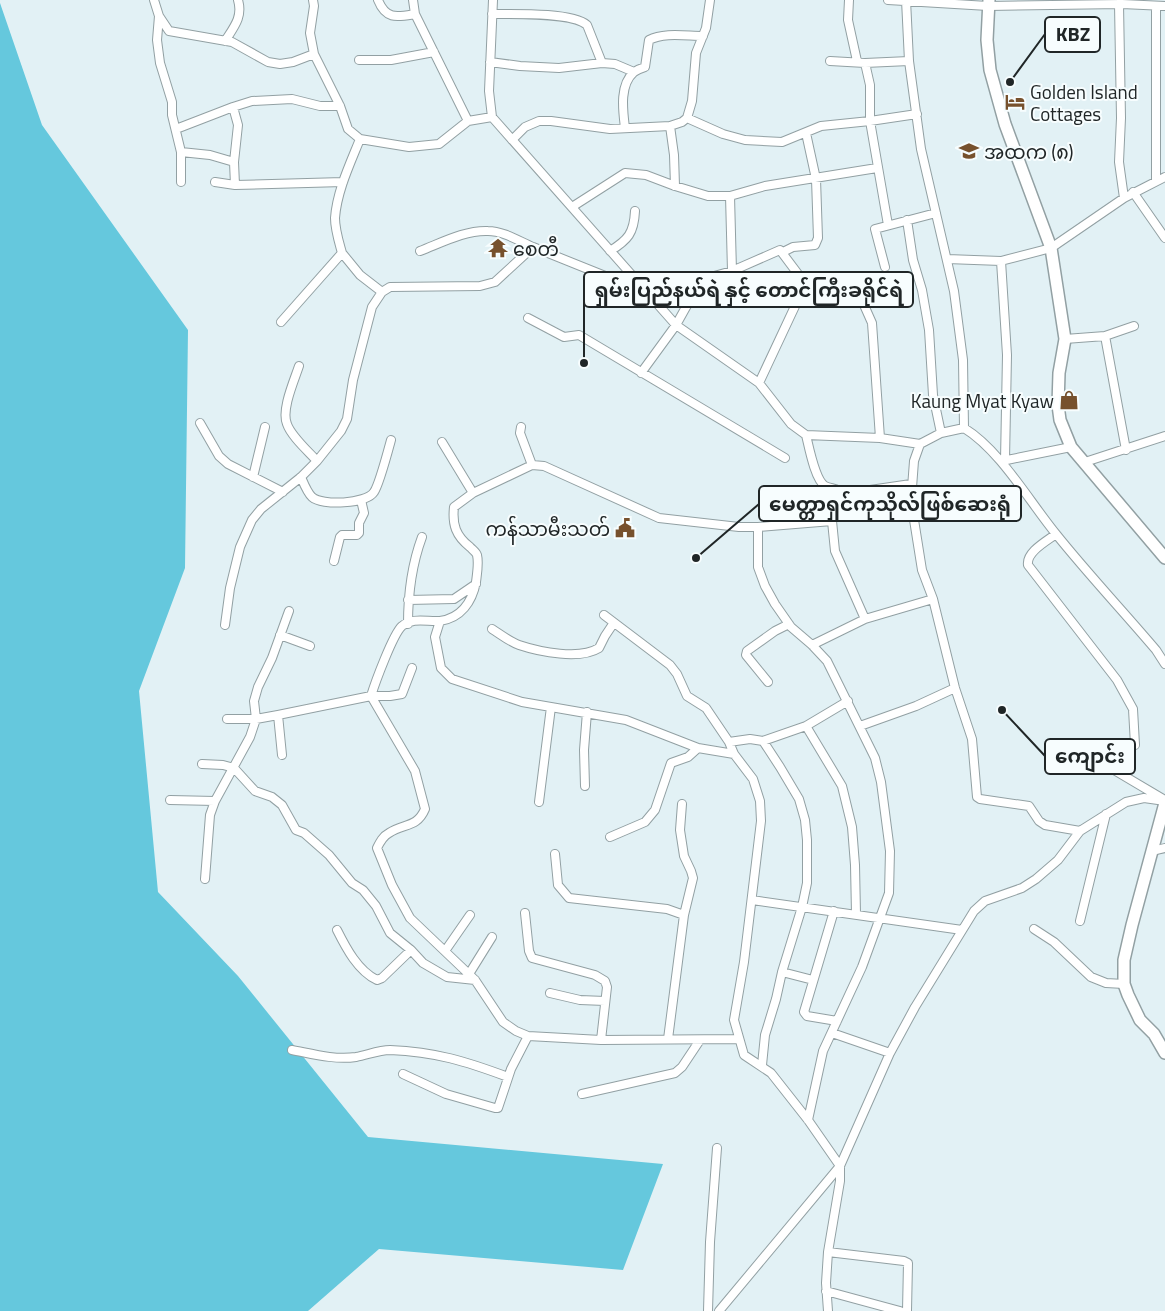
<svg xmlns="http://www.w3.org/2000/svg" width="1165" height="1311" font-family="'Titillium Web','Noto Sans Myanmar',sans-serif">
	<rect width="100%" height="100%" fill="#e2f1f5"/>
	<path fill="#65c8dd" d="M 0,3 L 42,125 L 188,330 L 185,568 L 139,691 L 158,892 L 238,976 L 368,1137 L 663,1164 L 623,1270 L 379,1249 L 308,1311 L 0,1311 Z"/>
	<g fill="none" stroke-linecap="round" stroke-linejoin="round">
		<defs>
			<path id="street" d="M 154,0 L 159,16 L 169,31 L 232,42 L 268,62 L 280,64 L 293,62 L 314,54 L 340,106 L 348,129 L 360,139 L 409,147 L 439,144 L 468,121
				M 313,0 L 314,6 L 310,33 L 314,54
				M 378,0 C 386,20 397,17 415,14 L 468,121 L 492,117 L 676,325 L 759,383 L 791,424 L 806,435 L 880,438 L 920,444 L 941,433 L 964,428 C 1000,450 1029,501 1056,534 C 1088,574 1123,611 1156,650 L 1165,664
				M 413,0 L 415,14
				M 849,0 L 848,20 L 857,61
				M 888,0 L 988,6 L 1122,4 L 1165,6
				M 906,0 L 909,61 L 921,149 L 954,291 L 963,360 L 964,428
				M 1119,4 L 1121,118 L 1119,162 L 1124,198
				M 1156,6 L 1156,180
				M 492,14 C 513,14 572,12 587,25 L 602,63
				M 159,16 L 157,40 L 160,63 L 172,102 L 172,115 L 181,152 L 210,155 L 234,162
				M 225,41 C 234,27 243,17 238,0
				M 359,60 L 391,60 L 434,52
				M 830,61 L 865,63 L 909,61
				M 490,62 L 520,66 L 559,68 L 602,63 L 615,64 L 634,72
				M 865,63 L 870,85 L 870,121 L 888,225
				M 233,107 L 238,125 L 234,162 L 235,185
				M 492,117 L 489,91 L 493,0
				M 687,118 L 723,134 L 745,140 L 782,142 L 821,126 L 870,121 L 917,114
				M 670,126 L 674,155 L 675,186
				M 625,128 C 623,111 619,85 634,72 C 637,70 642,68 645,67 L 649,40 C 664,32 686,36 703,36
				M 176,129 L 233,107 L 252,101 L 292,99 L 320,106 L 340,106
				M 512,140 L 525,127 L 539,121 L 551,121 L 610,129 L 670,126 L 682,122 L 687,118 L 692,101 L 696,53 L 706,28 L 710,0
				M 181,152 L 181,182
				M 215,182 L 235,185 L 343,182
				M 1133,192 L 1165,238
				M 730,196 L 732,271
				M 572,207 L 625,173 L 646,175 L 675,186 L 708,196 L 730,196 L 765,186 L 877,168
				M 907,220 L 913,260 L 922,290 L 929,330 L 933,395 L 941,433
				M 420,251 C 441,243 465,230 488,231 C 503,231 519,241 533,247
				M 610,251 C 628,240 634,233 635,211
				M 783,252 L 793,247 L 815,245 L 818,238 L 816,179 L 806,133
				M 342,253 L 360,275 L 382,292
				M 947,259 L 1001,261 L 1051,248 L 1124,198 L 1165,177
				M 1001,261 L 1007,355 L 1005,460
				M 885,267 L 875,229 L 936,213
				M 864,305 L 872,323 L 880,438
				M 528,318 L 564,337 L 579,335 L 785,458
				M 281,322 L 342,253 C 339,242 335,230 335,218 C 337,191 350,164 360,139
				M 1105,336 L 1126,450
				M 1065,339 L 1105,336 L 1134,326
				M 299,366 C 294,381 281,410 287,424 C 291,436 308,451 317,461
				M 641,373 L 676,325 L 700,282 L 707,278 L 732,271 L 780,250 L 801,278 L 804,287 L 759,383
				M 200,423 L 219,456 L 228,464 L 283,492
				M 521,427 L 520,433 L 532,465
				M 442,442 L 473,493
				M 920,444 L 914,461 L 911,501 L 922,570 L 933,599 L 955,688 L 972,739 L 977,797 L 980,799 L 1029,806 L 1039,821 L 1045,825 L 1080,831
				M 1002,461 L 1071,447
				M 1085,462 L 1165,436
				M 253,477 L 265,427
				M 301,477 C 304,484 307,492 312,497 C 322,506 366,504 374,492 C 379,485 388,451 391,440
				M 843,494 L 911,484
				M 832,521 L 835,551 L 865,619
				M 758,527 L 758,567 L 765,586 L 775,604 L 791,627 L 812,645 L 827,661 L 875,758 L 881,782 L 890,851 L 889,893 L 862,967 L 823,1051 L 808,1120
				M 1056,534 C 1047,541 1026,552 1028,565 L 1117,680 L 1133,709 L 1135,745
				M 334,561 L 340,537 L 342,535 L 357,535 L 359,533 L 359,523 L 364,513 L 361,500
				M 408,600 L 454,599 L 476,584
				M 604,615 L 670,665 L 677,674 L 687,696 L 706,708 L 729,742 L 734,754 L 753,779 L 760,801 L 761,821 L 744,962 L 734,1020 L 744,1055 L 771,1073 L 808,1120 L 840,1166 L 840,1181 L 828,1252 L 826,1283 L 828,1311
				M 440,621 L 435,637 L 441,668 L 452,679 L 522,702 L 626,720 L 698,748 L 734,754
				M 408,624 C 408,595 412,564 422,537
				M 225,625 L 230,588 L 240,547 L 252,520 L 261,509 L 301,477 L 317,461 L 341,431 L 347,419 L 353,380 L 372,307 L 382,292 L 390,287 L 480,286 L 495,282 L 533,247 L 645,292
				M 492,629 C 500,634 510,642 519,645 C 540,652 580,660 599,648 L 605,636 L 613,624
				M 280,635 L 310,646
				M 812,645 L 865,619 L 933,599
				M 412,668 L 402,694 L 390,696 L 371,696 L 415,771 L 425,809 C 417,828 404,823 389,833 C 383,836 380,842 377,848 L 392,885 L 410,918 L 475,980 L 503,1022 L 516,1031 L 528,1036 L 601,1040 L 739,1039
				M 768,682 L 746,655 L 747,651 L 775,631 L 789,624
				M 278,715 L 282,755
				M 227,719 L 256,719 L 278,715 L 371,696 C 375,683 393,634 402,626 C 413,617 427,622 440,621 C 461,618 472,602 476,582 C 477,574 479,563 477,555 C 476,552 473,550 470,547 C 456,536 452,525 454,507 L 473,493 L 532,465 L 544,466 L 659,518 L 739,527 L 758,527 L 832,521 L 841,509 L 843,494 C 838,488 832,489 825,486 C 815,480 809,447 806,435
				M 806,726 L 842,786 L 852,827 L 855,865 L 856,914
				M 860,726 L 916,706 L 955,688
				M 729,742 L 750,739 L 763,741 L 806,726 L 848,701
				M 1072,745 L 1163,799
				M 202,764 L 223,765 L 234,768 L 255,791 L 272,797 L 282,805 L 296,830 L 304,833 L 329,855 L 352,883 L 363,890 L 376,906 L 390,933 L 411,950 L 423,963 L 447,977 L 475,980
				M 585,786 L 584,750 L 587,712
				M 170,800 L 215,801
				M 539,802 L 551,707
				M 682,804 L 680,830 L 684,856 L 691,871 L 693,878 L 684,915
				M 610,837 L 645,822 L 655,810 L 671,763 L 688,757 L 698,748
				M 1152,851 L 1165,848
				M 555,854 L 558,885 L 569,898 L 667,909 L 684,915 L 668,1039
				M 205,879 L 210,815 L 215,801 L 250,737 L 256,719 L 254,701 L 258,687 L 272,658 L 289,611
				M 752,900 L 962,930
				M 834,911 L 804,1012 L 807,1016 L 837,1021
				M 525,913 L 529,951 L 532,958 L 595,975 L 605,981 L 607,987 L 601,1040
				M 1080,921 L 1106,814
				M 1034,929 L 1054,942 L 1091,977 L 1106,983 L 1124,984
				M 337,930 C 346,948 358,971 377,980 L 382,978 L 411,950
				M 445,951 L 470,915
				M 782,972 L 813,980
				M 469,974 L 492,937
				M 550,993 L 580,1000 L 605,1001
				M 832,1033 L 890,1053
				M 292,1050 C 313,1054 334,1060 356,1057 C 367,1055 379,1050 390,1050 C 436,1052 465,1061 508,1077
				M 762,1065 L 765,1035 L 776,999 L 782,972 L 802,907 L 807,883 L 807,840 L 805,820 L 799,799 L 780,767 L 763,741
				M 403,1074 L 446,1094 L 495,1108 L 498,1108 L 511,1069 L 528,1036
				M 582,1094 L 675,1073 L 682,1067 L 700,1040
				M 828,1252 L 904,1261 L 908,1263 L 907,1311
				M 826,1291 L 900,1311
				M 708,1311 L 710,1242 L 717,1148
				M 719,1311 L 840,1166 L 890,1053 L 915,1007 L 974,911 L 985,901 L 1022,888 L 1036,879 L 1058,860 L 1080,831 L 1126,802 L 1144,798 L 1165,801"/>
			<path id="secondary" d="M 989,0 L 987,40 L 990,70 L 1005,124 L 1051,248 L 1065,339 L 1059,373 L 1058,405 L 1060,420 L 1071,447 L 1165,558
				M 1165,803 L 1132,925 L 1124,960 L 1124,984 L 1128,995 L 1140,1020 L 1154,1034 L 1165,1053"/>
		</defs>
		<use href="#street" stroke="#92a0a3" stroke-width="10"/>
		<use href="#secondary" stroke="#92a0a3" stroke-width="14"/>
		<use href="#street" stroke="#fff" stroke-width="8"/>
		<use href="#secondary" stroke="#fff" stroke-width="11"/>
	</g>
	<defs>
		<symbol id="hotel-bare" viewBox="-9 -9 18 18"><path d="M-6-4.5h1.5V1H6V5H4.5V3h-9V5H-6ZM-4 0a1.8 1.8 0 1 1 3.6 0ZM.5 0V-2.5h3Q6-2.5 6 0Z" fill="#77512d" stroke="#f7fdfe" stroke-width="2.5" paint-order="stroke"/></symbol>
		<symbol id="school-bare" viewBox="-9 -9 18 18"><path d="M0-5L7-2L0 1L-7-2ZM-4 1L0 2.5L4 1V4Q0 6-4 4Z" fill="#77512d" stroke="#f7fdfe" stroke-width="2.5" paint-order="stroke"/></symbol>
		<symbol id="temple-bare" viewBox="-9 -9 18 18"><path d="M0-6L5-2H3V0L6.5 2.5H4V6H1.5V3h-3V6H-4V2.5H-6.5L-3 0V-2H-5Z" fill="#77512d" stroke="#f7fdfe" stroke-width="2.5" paint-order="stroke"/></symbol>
		<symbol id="shop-bare" viewBox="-9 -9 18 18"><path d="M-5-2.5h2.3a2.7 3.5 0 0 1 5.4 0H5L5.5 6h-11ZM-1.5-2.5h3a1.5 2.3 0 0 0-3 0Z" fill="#77512d" stroke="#f7fdfe" stroke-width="2.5" paint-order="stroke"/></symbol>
		<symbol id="civic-bare" viewBox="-9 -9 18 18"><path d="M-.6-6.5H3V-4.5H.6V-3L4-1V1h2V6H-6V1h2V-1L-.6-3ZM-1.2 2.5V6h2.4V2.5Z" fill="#77512d" stroke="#f7fdfe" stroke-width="2.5" paint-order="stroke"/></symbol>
	</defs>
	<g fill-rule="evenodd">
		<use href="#hotel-bare" x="1001" y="88" width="28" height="28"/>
		<use href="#school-bare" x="955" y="137" width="28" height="28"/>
		<use href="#temple-bare" x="484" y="234" width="28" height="28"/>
		<use href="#shop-bare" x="1055" y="386" width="28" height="28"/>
		<use href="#civic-bare" x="611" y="514" width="28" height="28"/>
	</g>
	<g text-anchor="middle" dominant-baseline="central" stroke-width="4" stroke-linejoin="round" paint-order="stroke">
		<g font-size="19" fill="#202627" stroke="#f7fdfe" text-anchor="start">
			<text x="1030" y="91">Golden Island<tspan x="1030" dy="22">Cottages</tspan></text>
			<text x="984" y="151">အထက (၈)</text>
			<text x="513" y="248">စေတီ</text>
			<text x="1054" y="400" text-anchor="end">Kaung Myat Kyaw</text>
			<text x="610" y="528" text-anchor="end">ကန်သာမီးသတ်</text>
		</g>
	</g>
	<path fill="none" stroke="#202627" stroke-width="2" d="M1010 82L1045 34M584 363L584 290M696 558L759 504M1002 710L1045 756"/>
	<g fill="#202627" stroke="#f7fdfe" stroke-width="2">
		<circle cx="1010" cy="82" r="5"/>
		<circle cx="584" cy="363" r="5"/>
		<circle cx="696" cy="558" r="5"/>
		<circle cx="1002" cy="710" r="5"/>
	</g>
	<g fill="#f7fdfe" stroke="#202627" stroke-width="2">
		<rect x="1045" y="17" width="55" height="35" rx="5"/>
		<rect x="584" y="272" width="329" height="35" rx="5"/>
		<rect x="759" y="486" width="262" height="35" rx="5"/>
		<rect x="1045" y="739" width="90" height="35" rx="5"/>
	</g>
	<g font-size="20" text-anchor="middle" font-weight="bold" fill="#202627">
		<text x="1073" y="41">KBZ</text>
		<text x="749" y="297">ရှမ်းပြည်နယ်ရဲ နှင့် တောင်ကြီးခရိုင်ရဲ</text>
		<text x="890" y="511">မေတ္တာရှင်ကုသိုလ်ဖြစ်ဆေးရုံ</text>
		<text x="1090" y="763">ကျောင်း</text>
	</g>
</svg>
